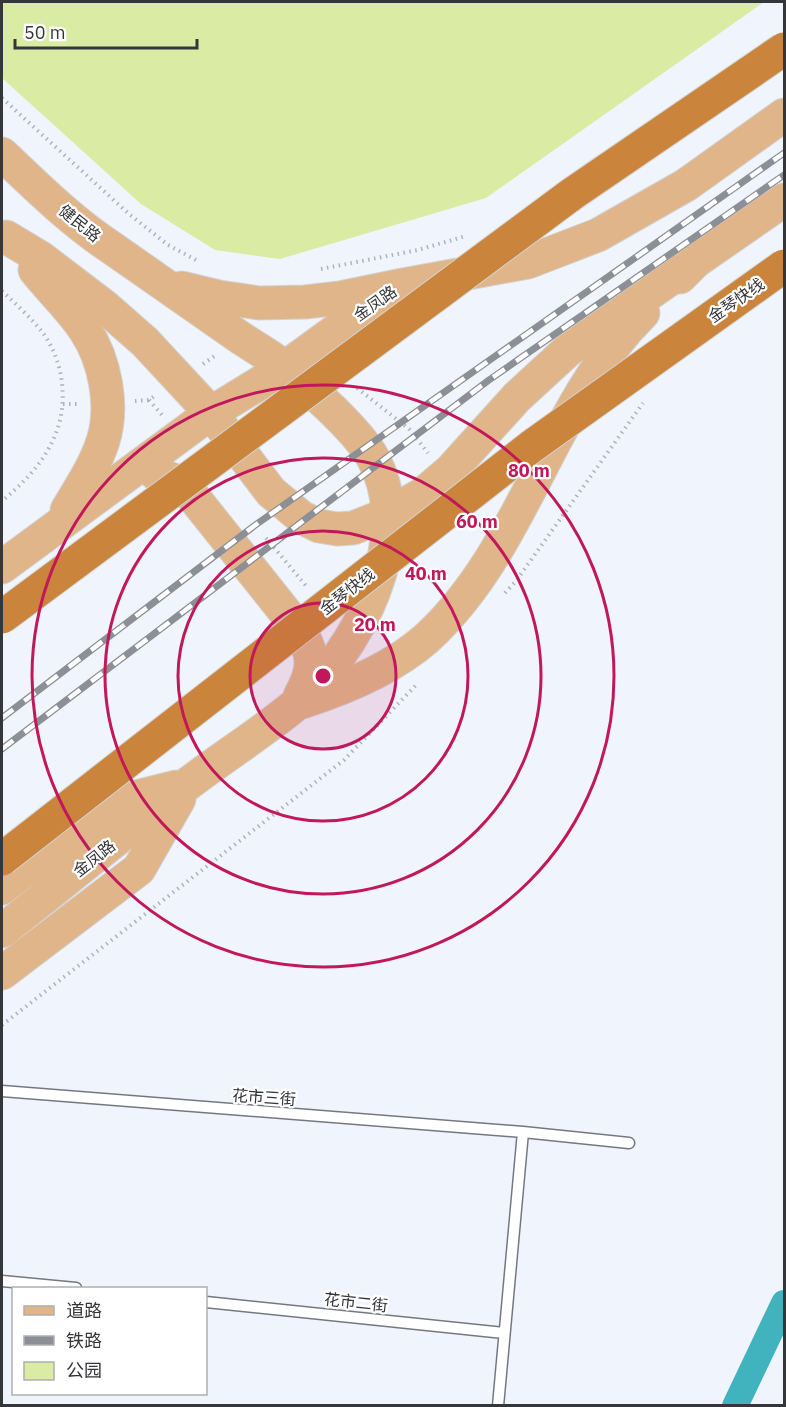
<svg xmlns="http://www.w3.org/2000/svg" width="786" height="1407" font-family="'IBM Plex Sans','Noto Sans SC',sans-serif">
	<rect width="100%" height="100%" fill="#f0f4fd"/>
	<path fill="#daeca3" d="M 2,2 L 764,2 L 486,198 L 280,259 L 215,250 L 141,204 L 2,78 Z"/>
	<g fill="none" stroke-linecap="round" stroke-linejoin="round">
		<path stroke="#41b3bf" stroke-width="26" d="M 735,1406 L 784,1303"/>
		<defs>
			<path id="lane" d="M 2,1091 L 523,1132 L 629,1143
				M 2,1281 L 76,1288
				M 206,1302 L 504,1333
				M 498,1406 L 523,1132"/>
			<path id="primary" d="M 2,154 C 36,186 70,220 109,246 C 151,275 193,305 235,334 C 252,346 271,356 287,369 C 311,389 359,432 373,458 C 417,539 357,652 294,706 C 260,734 223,757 189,783 C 125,831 64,882 2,931
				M 6,237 L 41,258 L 104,306 L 145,342 L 211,413 L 271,492 L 301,517 L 319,526 L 337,529 L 353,528 L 388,514 L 423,494 L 451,470 L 517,397 L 567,351 L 696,261
				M 35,270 C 51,290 71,309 85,330 C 105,360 114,406 103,441 C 95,466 80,488 67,510
				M 680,277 L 696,261 L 784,200
				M 182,288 L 219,297 L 259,303 L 305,302 L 340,298 L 398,286 L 528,262 L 598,235 L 686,185 L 784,115
				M 155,473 L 176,481 L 195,499 L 301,632 C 315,657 314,670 300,696
				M 2,567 L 211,413 L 286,367 L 386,294
				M 302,702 C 346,688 392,669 427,638 C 525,548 549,406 643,313
				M 2,888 L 112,803 L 176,787
				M 2,973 L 139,869 L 179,799"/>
		</defs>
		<use href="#lane" stroke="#757880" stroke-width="13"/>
		<use href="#primary" stroke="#d3d3d4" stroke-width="35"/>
		<path stroke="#afb2b9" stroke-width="4" stroke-dasharray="1.5 4.5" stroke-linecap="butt" d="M 2,98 L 129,214 L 168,245 L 196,260
			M 321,269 L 418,250 L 466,236
			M 2,291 C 16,304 31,318 43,333 C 51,344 57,358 60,371 C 72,428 43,467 2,501
			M 203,364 L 216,355
			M 357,388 L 409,429 L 428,453
			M 149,400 L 162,415
			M 135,401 L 149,400 L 156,395
			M 63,404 L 80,404
			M 266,538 L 307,587
			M 505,593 L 516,581 L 643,403
			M 2,1025 L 344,760 L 418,683"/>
		<use href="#lane" stroke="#fff" stroke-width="10"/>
		<use href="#primary" stroke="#dfb589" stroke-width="33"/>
		<defs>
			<path id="rail" d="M 2,718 L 254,526 L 784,153
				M 2,749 L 489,380 L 784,175"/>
		</defs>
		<use href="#rail" stroke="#8c8f95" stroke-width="7"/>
		<use href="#rail" stroke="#fff" stroke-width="4.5" stroke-dasharray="14" stroke-linecap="butt"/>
		<defs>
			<path id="highway-bridge" d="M 2,617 L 572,194 L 784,49
				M 2,859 L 532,446 L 784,266"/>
		</defs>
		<use href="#highway-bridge" stroke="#d3d3d4" stroke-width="35" stroke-linecap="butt"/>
		<use href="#highway-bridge" stroke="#ca843b" stroke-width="33"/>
	</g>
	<circle cx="323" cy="676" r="73" fill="#c2185b" fill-opacity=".12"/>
	<g fill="none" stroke="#c2185b" stroke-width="3">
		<circle cx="323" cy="676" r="73"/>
		<circle cx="323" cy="676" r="145"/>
		<circle cx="323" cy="676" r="218"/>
		<circle cx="323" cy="676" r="291"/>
	</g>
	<g text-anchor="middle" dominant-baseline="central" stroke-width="4.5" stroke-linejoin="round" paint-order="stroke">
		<g font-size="16" fill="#35363a" stroke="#fff">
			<text transform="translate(80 223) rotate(39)">健民路</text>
			<text transform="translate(736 300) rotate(-35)">金琴快线</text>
			<text transform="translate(375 303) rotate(-35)">金凤路</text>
			<text transform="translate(347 591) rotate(-38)">金琴快线</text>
			<text transform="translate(94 858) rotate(-38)">金凤路</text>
			<text transform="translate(264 1097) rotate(4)">花市三街</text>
			<text transform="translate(356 1302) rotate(6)">花市二街</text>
		</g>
	</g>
	<circle cx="323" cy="676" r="9" fill="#c2185b" stroke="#fff" stroke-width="3"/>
	<g font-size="18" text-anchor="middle" font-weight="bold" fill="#c2185b" stroke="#fff" stroke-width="4.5" stroke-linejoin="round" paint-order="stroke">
		<text x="529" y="477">80 m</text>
		<text x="477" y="528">60 m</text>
		<text x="426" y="580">40 m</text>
		<text x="375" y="631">20 m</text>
	</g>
	<rect width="786" height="1407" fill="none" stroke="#35363a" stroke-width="6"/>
	<rect x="12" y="1287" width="195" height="108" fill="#ffffff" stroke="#aeafb0" stroke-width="1.5"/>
	<rect x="24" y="1306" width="30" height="9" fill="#dfb589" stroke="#aeafb0" stroke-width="1.5"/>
	<text x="66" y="1317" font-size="18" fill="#35363a">道路</text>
	<rect x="24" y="1336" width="30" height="9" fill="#8c8f95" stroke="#aeafb0" stroke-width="1.5"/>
	<text x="66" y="1347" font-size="18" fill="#35363a">铁路</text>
	<rect x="24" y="1362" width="30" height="18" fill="#daeca3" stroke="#aeafb0" stroke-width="1.5"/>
	<text x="66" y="1377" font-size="18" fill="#35363a">公园</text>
	<path d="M15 39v9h182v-9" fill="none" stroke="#35363a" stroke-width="3"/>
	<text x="24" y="39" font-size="18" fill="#35363a" stroke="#ffffff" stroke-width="4.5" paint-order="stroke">50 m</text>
</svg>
